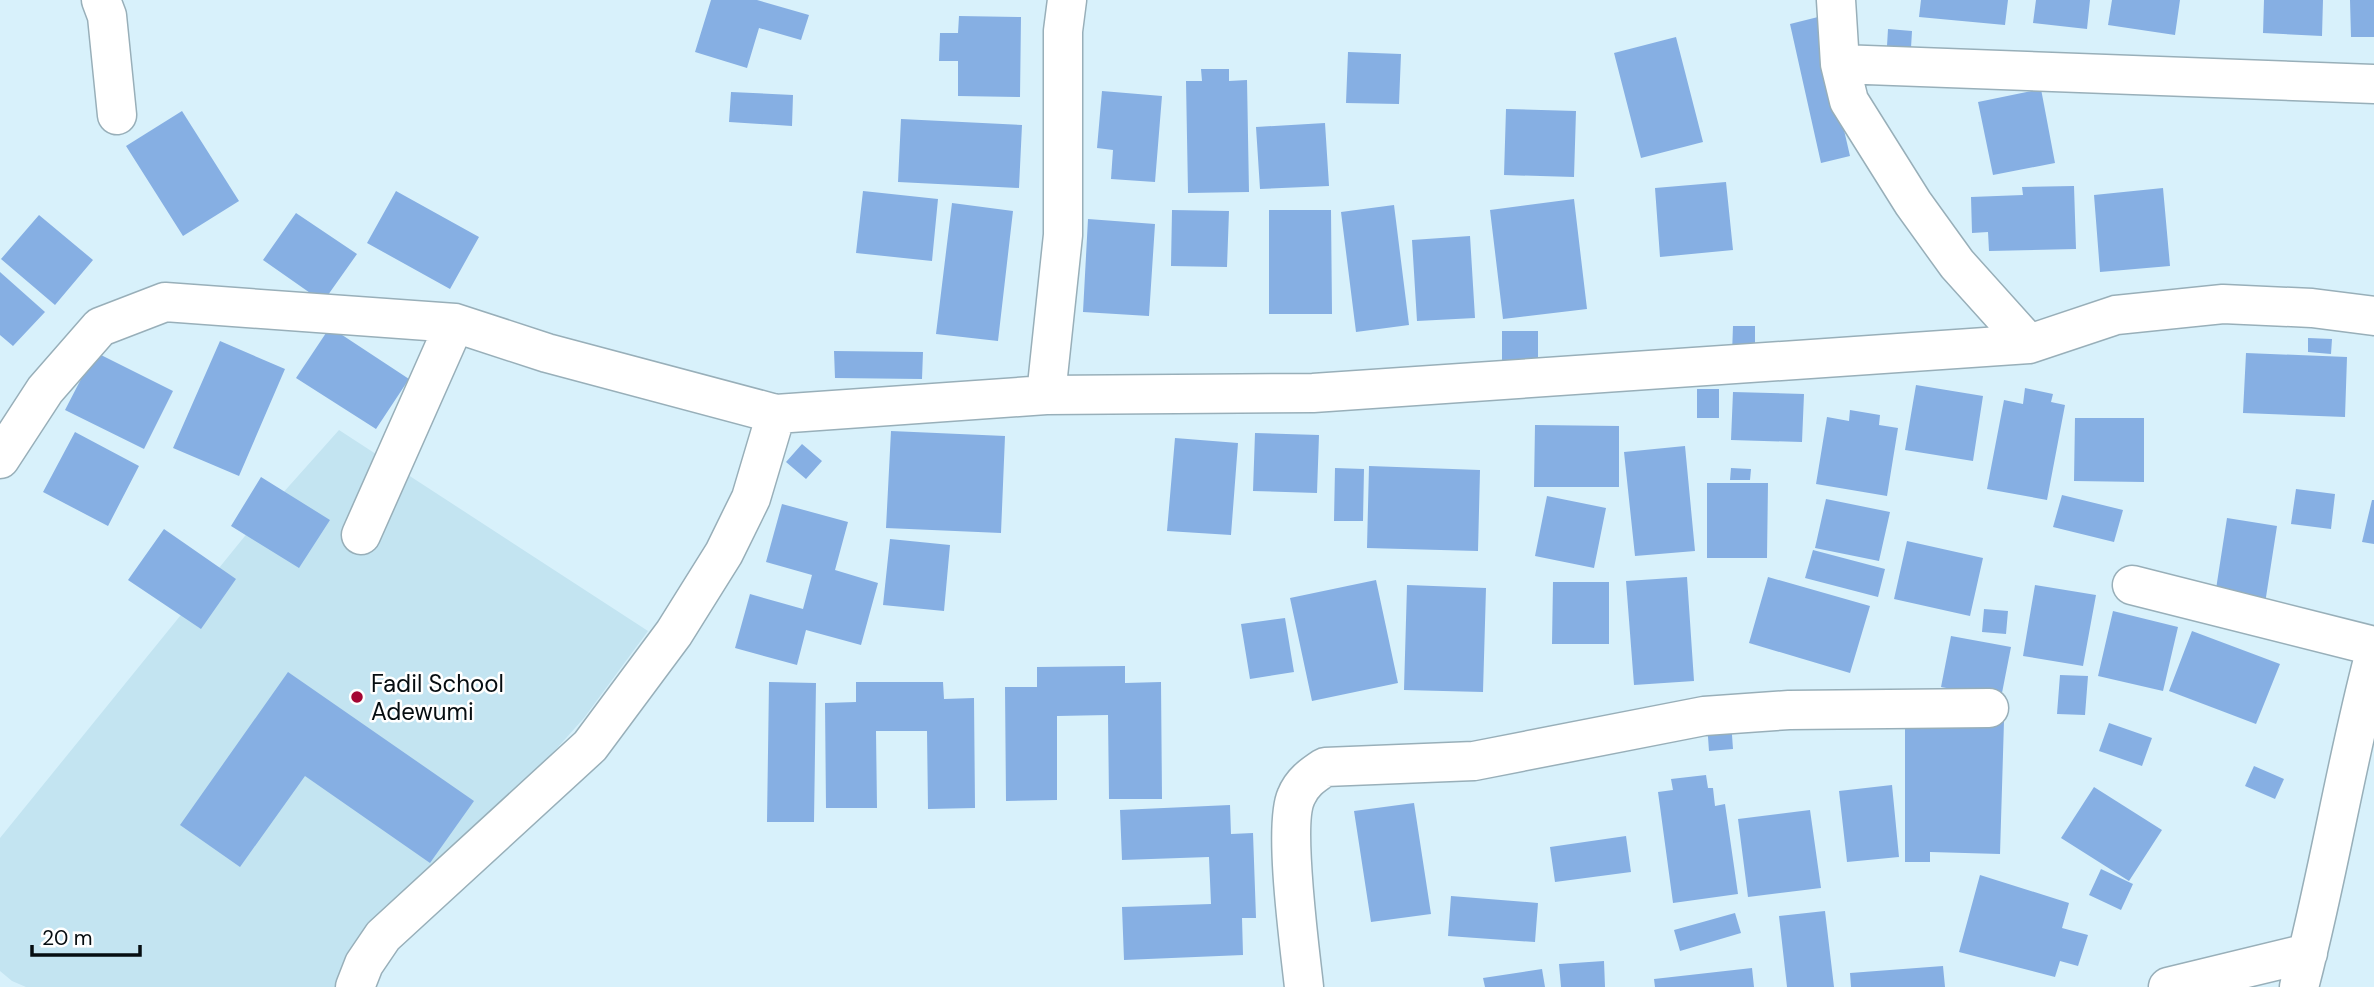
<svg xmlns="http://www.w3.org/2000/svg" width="2374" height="987" font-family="'DM Sans',sans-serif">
	<rect width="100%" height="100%" fill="#d8f1fb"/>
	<path fill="#c3e4f1" d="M 339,430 L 648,631 L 584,718 L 364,964 L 350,987 L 26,987 L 12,981 L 0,971 L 0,838 L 249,531 Z"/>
	<path fill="#86afe3" d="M 711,0 L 757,0 L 809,15 L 801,40 L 759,28 L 747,68 L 695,52 Z
		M 1921,0 L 2008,0 L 2005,25 L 1919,17 Z
		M 2036,0 L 2090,0 L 2087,29 L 2033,23 Z
		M 2112,0 L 2180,0 L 2175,35 L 2108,25 Z
		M 2264,0 L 2323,0 L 2322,36 L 2263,33 Z
		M 2350,0 L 2374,0 L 2374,37 L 2351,37 Z
		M 959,16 L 1021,17 L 1020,97 L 958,96 L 958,61 L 939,61 L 940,33 L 958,33 Z
		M 1818,17 L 1850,156 L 1821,163 L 1790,24 Z
		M 1888,29 L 1912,31 L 1911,48 L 1887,46 Z
		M 1676,37 L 1703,142 L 1641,158 L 1614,53 Z
		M 1348,52 L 1401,54 L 1399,104 L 1346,103 Z
		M 1201,69 L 1229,69 L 1229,81 L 1247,80 L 1249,192 L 1188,193 L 1186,81 L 1202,81 Z
		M 2041,89 L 2055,163 L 1993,175 L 1978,102 Z
		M 1102,91 L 1162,96 L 1155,182 L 1111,179 L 1113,150 L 1097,148 Z
		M 731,92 L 793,95 L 792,126 L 729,122 Z
		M 1506,109 L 1576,111 L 1574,177 L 1504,175 Z
		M 182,111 L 239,201 L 183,236 L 126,146 Z
		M 901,119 L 1022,125 L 1019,188 L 898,182 Z
		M 1325,123 L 1329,186 L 1260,189 L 1256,127 Z
		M 1726,182 L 1733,250 L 1660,257 L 1655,188 Z
		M 2074,186 L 2076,249 L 1989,251 L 1988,232 L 1972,233 L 1971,197 L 2023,195 L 2022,187 Z
		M 2163,188 L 2170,266 L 2100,272 L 2094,195 Z
		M 396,191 L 479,237 L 450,289 L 367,243 Z
		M 863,191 L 938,199 L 932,261 L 856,253 Z
		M 1574,199 L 1587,309 L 1503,319 L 1490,210 Z
		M 952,203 L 1013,211 L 998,341 L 936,334 Z
		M 1394,205 L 1409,325 L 1356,332 L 1341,212 Z
		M 1172,210 L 1229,211 L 1227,267 L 1171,266 Z
		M 1269,210 L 1331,210 L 1332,314 L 1269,314 Z
		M 296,213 L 357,254 L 323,302 L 263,260 Z
		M 39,215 L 93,260 L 55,305 L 1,259 Z
		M 1088,219 L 1155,224 L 1149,316 L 1083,312 Z
		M 1470,236 L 1475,318 L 1417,321 L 1412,240 Z
		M 0,272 L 45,312 L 13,346 L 0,335 Z
		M 1733,326 L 1755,326 L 1755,354 L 1732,354 Z
		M 330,327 L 409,379 L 376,429 L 296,378 Z
		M 1502,331 L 1538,331 L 1538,360 L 1502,361 Z
		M 2308,338 L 2332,339 L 2331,354 L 2308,352 Z
		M 220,341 L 285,369 L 239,476 L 173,448 Z
		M 834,351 L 923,352 L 922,379 L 835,378 Z
		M 95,352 L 173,391 L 144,449 L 65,410 Z
		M 2246,353 L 2347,357 L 2345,417 L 2243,413 Z
		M 1916,385 L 1983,396 L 1973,461 L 1905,450 Z
		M 2025,388 L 2053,394 L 2051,402 L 2065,405 L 2047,500 L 1987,489 L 2004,400 L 2023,404 Z
		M 1697,389 L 1719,389 L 1719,418 L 1697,418 Z
		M 1733,392 L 1804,394 L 1802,442 L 1731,440 Z
		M 1850,410 L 1880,415 L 1879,425 L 1898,428 L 1887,496 L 1816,484 L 1827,417 L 1849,421 Z
		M 2075,418 L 2144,418 L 2144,482 L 2074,481 Z
		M 1535,425 L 1619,426 L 1619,487 L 1534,487 Z
		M 891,431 L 1005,436 L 1001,533 L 886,528 Z
		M 75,432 L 139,466 L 108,526 L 43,492 Z
		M 1255,433 L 1319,435 L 1317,493 L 1253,491 Z
		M 1175,438 L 1238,443 L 1231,535 L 1167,531 Z
		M 802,444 L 822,461 L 806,479 L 786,462 Z
		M 1685,446 L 1695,551 L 1635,556 L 1624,452 Z
		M 1369,466 L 1480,470 L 1478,551 L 1367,548 Z
		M 1335,468 L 1364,469 L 1363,521 L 1334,521 Z
		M 1731,468 L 1751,469 L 1750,480 L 1730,480 Z
		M 261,477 L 330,520 L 299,568 L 231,526 Z
		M 1707,483 L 1768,483 L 1767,558 L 1707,558 Z
		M 2296,489 L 2335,494 L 2331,529 L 2291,524 Z
		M 2062,495 L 2123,510 L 2114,542 L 2053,527 Z
		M 1547,496 L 1606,508 L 1594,568 L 1535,556 Z
		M 1826,499 L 1890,512 L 1879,561 L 1815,548 Z
		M 2372,500 L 2374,500 L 2374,544 L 2362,542 Z
		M 782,504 L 848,522 L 835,570 L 878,583 L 861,645 L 806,630 L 797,665 L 735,648 L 750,594 L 803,609 L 812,575 L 766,562 Z
		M 2227,518 L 2277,526 L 2264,610 L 2214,602 Z
		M 164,529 L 236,579 L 201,629 L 128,580 Z
		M 890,539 L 950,545 L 944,611 L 883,605 Z
		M 1907,541 L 1983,558 L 1970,616 L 1894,599 Z
		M 1813,550 L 1885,569 L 1878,597 L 1805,578 Z
		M 1687,577 L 1694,681 L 1634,685 L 1626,581 Z
		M 1768,577 L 1870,606 L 1850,673 L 1749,643 Z
		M 1376,580 L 1398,683 L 1312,701 L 1290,598 Z
		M 1553,582 L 1609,582 L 1609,644 L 1552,644 Z
		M 1407,585 L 1486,588 L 1483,692 L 1404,690 Z
		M 2035,585 L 2096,595 L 2083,666 L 2023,656 Z
		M 1984,609 L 2008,611 L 2006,634 L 1982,632 Z
		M 2113,611 L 2178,627 L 2163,691 L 2098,676 Z
		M 1285,618 L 1294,672 L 1250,679 L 1241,624 Z
		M 2192,631 L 2280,664 L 2256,724 L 2169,691 Z
		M 1951,636 L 2011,647 L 2001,698 L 1941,687 Z
		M 1125,666 L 1125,683 L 1161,682 L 1162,799 L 1109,799 L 1108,715 L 1057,716 L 1057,800 L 1006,801 L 1005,687 L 1037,687 L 1037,667 Z
		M 288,672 L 474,801 L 430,863 L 305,776 L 240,867 L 180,825 Z
		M 2060,675 L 2088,676 L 2085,715 L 2057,714 Z
		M 769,682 L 816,683 L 814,822 L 767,822 Z
		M 856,682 L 943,682 L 944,699 L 974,698 L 975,808 L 928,809 L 927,731 L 876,731 L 877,808 L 826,808 L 825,703 L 856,702 Z
		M 1941,719 L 2004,721 L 2000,854 L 1930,852 L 1930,862 L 1905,862 L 1905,725 Z
		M 1731,721 L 1733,749 L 1709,751 L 1707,723 Z
		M 2109,723 L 2152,738 L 2142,766 L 2099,751 Z
		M 2254,766 L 2284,779 L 2275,799 L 2245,786 Z
		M 1706,775 L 1708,788 L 1713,788 L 1715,806 L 1725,804 L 1738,894 L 1673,903 L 1658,792 L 1673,790 L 1671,779 Z
		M 1892,785 L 1899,857 L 1847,862 L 1839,791 Z
		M 2094,787 L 2162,830 L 2129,881 L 2061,838 Z
		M 1414,803 L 1431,914 L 1371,922 L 1354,811 Z
		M 1230,805 L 1231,834 L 1253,833 L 1256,918 L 1242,918 L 1243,955 L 1124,960 L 1122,907 L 1211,904 L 1209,857 L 1122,860 L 1120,810 Z
		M 1810,810 L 1821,888 L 1748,897 L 1738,819 Z
		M 1626,836 L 1631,872 L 1555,882 L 1550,847 Z
		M 2101,869 L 2133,884 L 2121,910 L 2089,895 Z
		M 1980,875 L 2069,903 L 2062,928 L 2088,935 L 2078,966 L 2060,961 L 2055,977 L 1959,952 Z
		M 1451,896 L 1538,903 L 1535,942 L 1448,936 Z
		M 1825,911 L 1834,987 L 1787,987 L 1779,916 Z
		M 1735,913 L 1741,933 L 1680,951 L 1674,930 Z
		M 1604,961 L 1605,987 L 1561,987 L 1559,964 Z
		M 1943,966 L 1945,987 L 1851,987 L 1850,973 Z
		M 1752,968 L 1754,987 L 1655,987 L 1654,979 Z
		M 1542,969 L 1545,987 L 1485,987 L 1483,978 Z"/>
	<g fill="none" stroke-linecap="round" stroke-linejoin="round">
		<defs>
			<path id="minor" d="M 101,0 L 107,16 L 117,115
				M 1836,0 L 1840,64 L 1849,101 L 1913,203 L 1957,264 L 2029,344 L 2116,315 L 2223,304 L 2312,308 L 2374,316
				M 1840,64 L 2374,84
				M 1046,395 L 1063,235 L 1063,31 L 1067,0
				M 0,459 L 45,390 L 100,327 L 165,302 L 455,323 L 547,353 L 776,414 L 1046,395 L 1313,393 L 2029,344
				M 361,535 L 455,323
				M 2132,585 L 2374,646
				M 355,987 L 364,964 L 383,936 L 590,746 L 674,633 L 724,553 L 751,498 L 776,414
				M 1304,987 C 1300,950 1283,826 1296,797 C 1302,782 1313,775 1325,767 L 1474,761 L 1704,716 L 1789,710 L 1989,708
				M 2168,987 L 2308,953
				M 2299,987 C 2328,878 2345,766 2374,656"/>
		</defs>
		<use href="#minor" stroke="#98afb9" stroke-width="41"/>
		<use href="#minor" stroke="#fff" stroke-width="38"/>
	</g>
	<circle fill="#a40634" stroke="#fff" stroke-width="2.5" cx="357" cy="697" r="7"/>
	<g text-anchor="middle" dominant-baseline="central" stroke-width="5" stroke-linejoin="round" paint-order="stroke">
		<g font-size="24" fill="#060d11" stroke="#fff" text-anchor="start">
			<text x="371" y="683">Fadil School<tspan x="371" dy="28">Adewumi</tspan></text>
		</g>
	</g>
	<path d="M32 945v10h108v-10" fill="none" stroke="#060d11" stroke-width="3.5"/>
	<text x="42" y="945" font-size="21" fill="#060d11" stroke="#ffffff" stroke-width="5" paint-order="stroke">20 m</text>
</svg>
